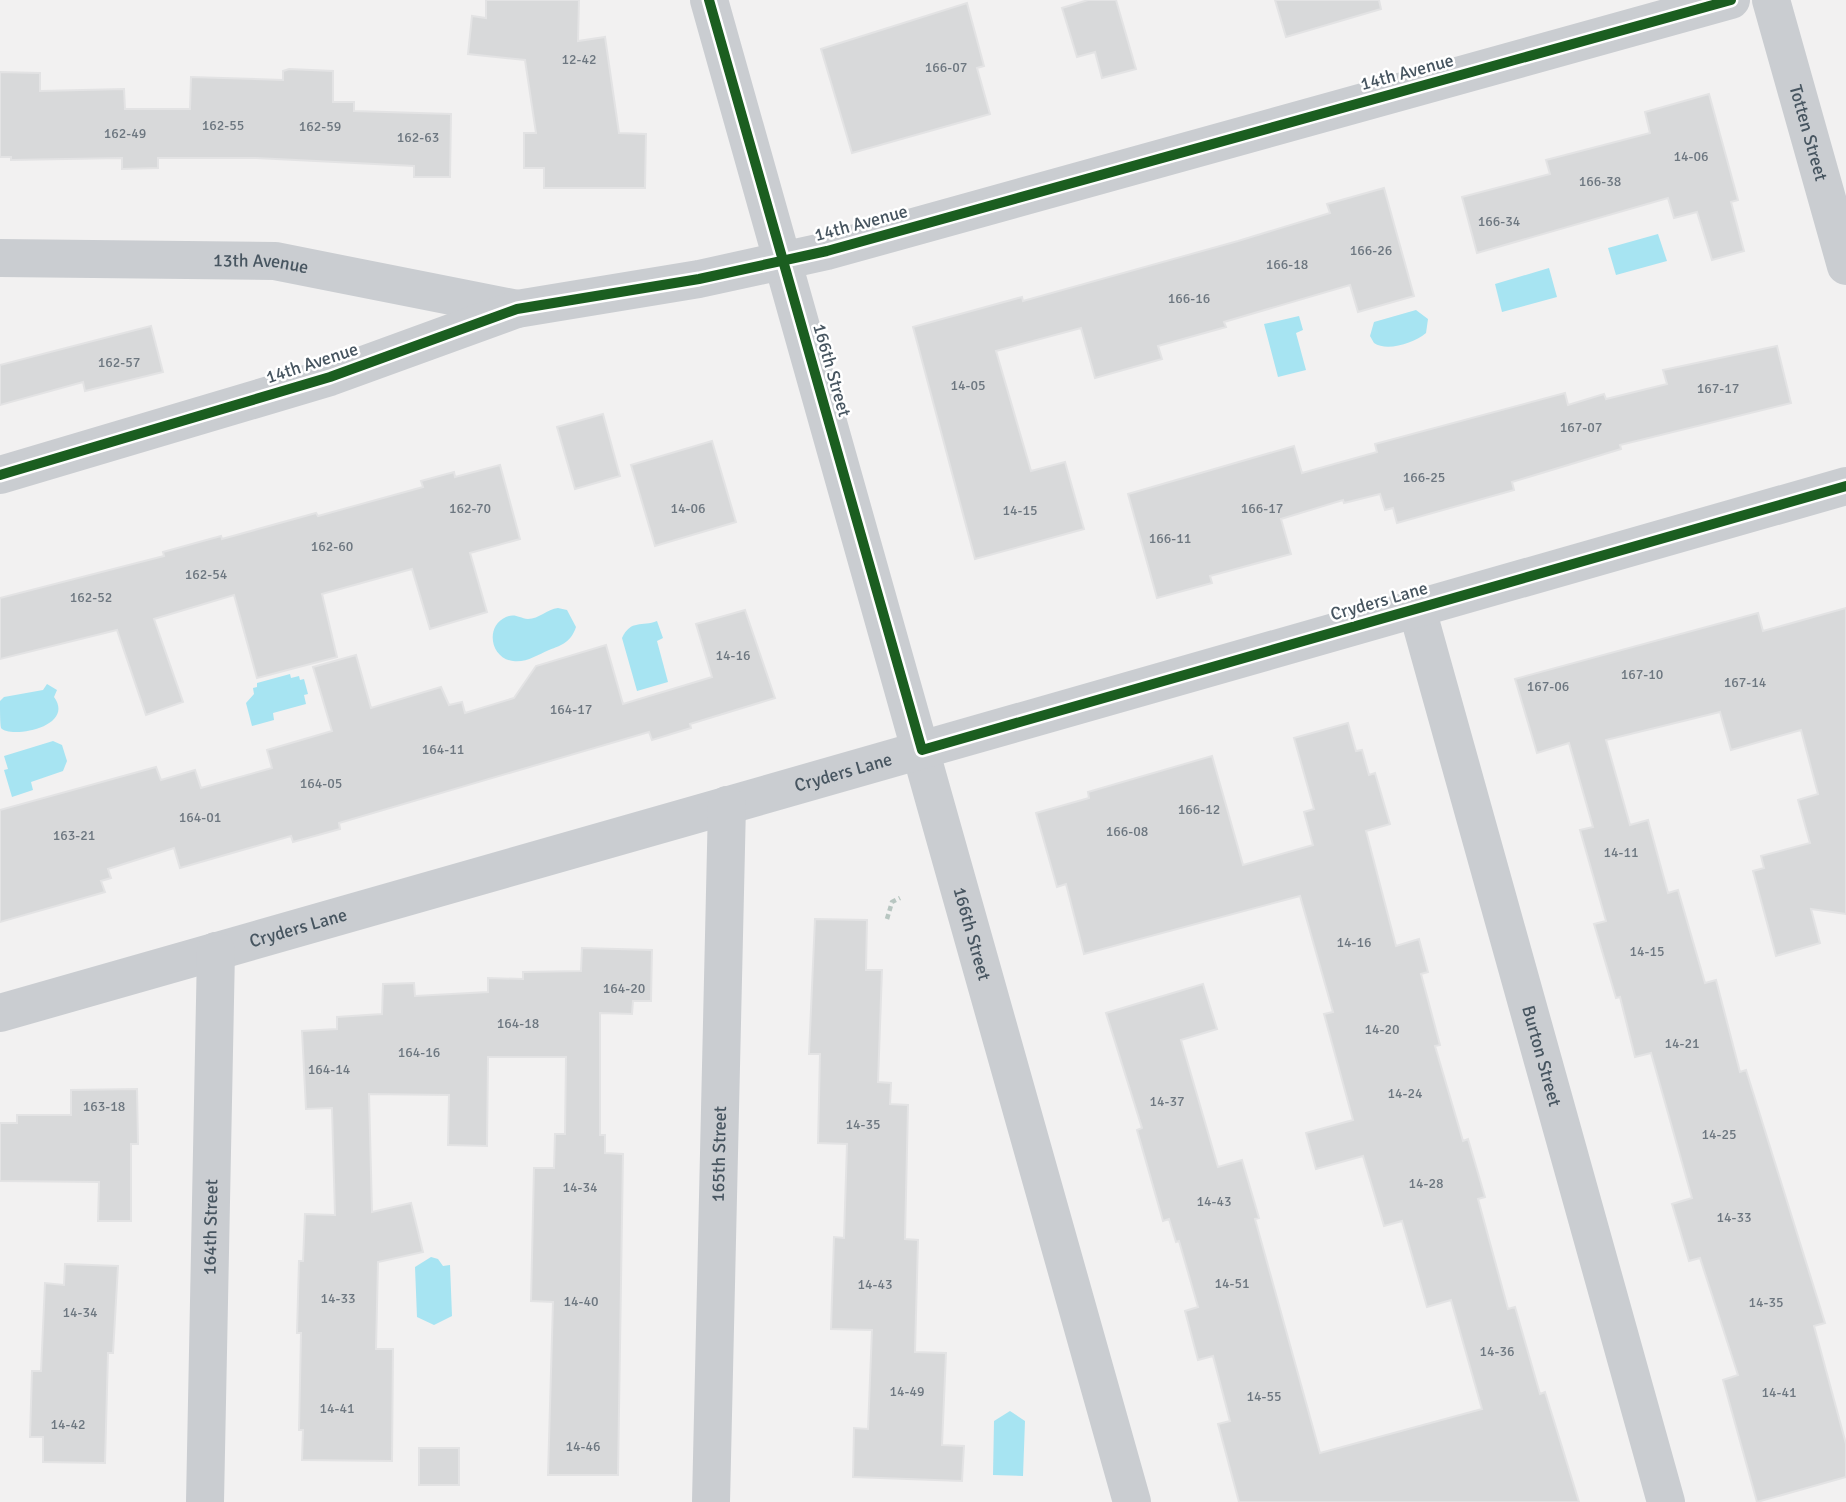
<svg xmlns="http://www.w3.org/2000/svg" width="1846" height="1502" font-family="Signika,sans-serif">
	<rect width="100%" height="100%" fill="#f2f1f1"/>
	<path fill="#a7e4f2" d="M 1658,234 L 1667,261 L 1616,275 L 1608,248 Z
		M 1549,268 L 1557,297 L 1502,312 L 1495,284 Z
		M 1416,310 L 1428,319 L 1426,333 C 1414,343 1387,352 1374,343 L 1370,336 L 1374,322 Z
		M 1299,316 L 1303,330 L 1296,333 L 1306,370 L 1278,377 L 1264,324 Z
		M 558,608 L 567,610 L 576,627 C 571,642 562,645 549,650 C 537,655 526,663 513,661 C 490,658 485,626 506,617 C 515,613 519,618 528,619 C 539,619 547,609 558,608 Z
		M 657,621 L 663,638 L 657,641 L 668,682 L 637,691 L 622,638 C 631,619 642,627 657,621 Z
		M 290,674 L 291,678 L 299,676 L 300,680 L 304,679 L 308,694 L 304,695 L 306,704 L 273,713 L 274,720 L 252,726 L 246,703 L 254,694 L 253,688 L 257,687 L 257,683 Z
		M 47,684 L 57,690 L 54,697 C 76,727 10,739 1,728 C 0,723 0,708 0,701 L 4,697 L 43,690 Z
		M 53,741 L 62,745 L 67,761 L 63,771 L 31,782 L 33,790 L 12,797 L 4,770 L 8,769 L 4,756 Z
		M 431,1257 L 438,1259 L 443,1266 L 450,1265 L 452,1316 L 434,1325 L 417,1317 L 415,1267 Z
		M 1010,1411 L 1025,1421 L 1023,1476 L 993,1475 L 994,1421 Z"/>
	<path fill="#d8d9da" stroke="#e3e3e4" stroke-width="2" d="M 486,0 L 579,0 L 578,41 L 605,37 L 619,133 L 646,134 L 645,188 L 544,188 L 544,168 L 524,168 L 524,133 L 536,133 L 525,60 L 468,54 L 472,16 L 486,18 Z
		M 1088,0 L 1116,0 L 1136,69 L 1102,78 L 1095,52 L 1077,57 L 1062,8 Z
		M 1275,0 L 1379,0 L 1381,9 L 1286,37 Z
		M 967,3 L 984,66 L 977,68 L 990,114 L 852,153 L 821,49 Z
		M 289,69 L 333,71 L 333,102 L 354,102 L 354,111 L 451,114 L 450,177 L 414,177 L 414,166 L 256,158 L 158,158 L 158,168 L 122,169 L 122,158 L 11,160 L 11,157 L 0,157 L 0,72 L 40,73 L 40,91 L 124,89 L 125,109 L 190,109 L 191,77 L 283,80 L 283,71 Z
		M 1709,94 L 1738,200 L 1731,202 L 1744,251 L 1712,260 L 1697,212 L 1674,218 L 1668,198 L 1477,253 L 1462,197 L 1550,174 L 1546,160 L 1650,133 L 1645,112 Z
		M 1384,188 L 1414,296 L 1358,312 L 1350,285 L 1224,322 L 1226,327 L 1158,346 L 1162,359 L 1095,378 L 1081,328 L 996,351 L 1031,471 L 1065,462 L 1084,529 L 975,559 L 913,327 L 1022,297 L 1023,301 L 1238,241 L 1330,213 L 1327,204 Z
		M 151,326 L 163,372 L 85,391 L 83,382 L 0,405 L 0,365 Z
		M 1777,346 L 1791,403 L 1620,445 L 1621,449 L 1512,482 L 1514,490 L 1397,523 L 1393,508 L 1385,510 L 1380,494 L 1344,503 L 1343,500 L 1281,519 L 1291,554 L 1210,576 L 1212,583 L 1157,598 L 1128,494 L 1294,446 L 1302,473 L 1377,452 L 1375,444 L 1565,393 L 1568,405 L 1604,394 L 1606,399 L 1667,384 L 1663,370 Z
		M 603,414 L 620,476 L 575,489 L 557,427 Z
		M 712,441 L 736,522 L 655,546 L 631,465 Z
		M 500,465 L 520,539 L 470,553 L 487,612 L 430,629 L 412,569 L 322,594 L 337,657 L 257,678 L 234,595 L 154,619 L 183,702 L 146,715 L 117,630 L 0,659 L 0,598 L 164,556 L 163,552 L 221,536 L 222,539 L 316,513 L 318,516 L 423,487 L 421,481 L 454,472 L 455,477 Z
		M 1846,608 L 1846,914 L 1811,909 L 1820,943 L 1776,956 L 1753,871 L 1764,868 L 1761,856 L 1810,843 L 1798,800 L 1818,794 L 1801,730 L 1731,750 L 1720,712 L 1606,740 L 1630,825 L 1648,820 L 1668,893 L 1678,890 L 1705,983 L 1716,980 L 1740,1072 L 1746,1070 L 1825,1323 L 1814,1326 L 1846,1444 L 1846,1477 L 1757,1502 L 1723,1380 L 1738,1375 L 1700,1258 L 1689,1261 L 1672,1204 L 1692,1198 L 1651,1053 L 1635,1057 L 1620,997 L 1616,998 L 1594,924 L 1606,921 L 1580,830 L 1593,827 L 1569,743 L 1537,753 L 1515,679 L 1758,613 L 1763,631 Z
		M 745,610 L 775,698 L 690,724 L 691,728 L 652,740 L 649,732 L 339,823 L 340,829 L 293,842 L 291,836 L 180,868 L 174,848 L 108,869 L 111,878 L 101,881 L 105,892 L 0,922 L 0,810 L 156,767 L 161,780 L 195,770 L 201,788 L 272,768 L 267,750 L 332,731 L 313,667 L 356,655 L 371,708 L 441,687 L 449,705 L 462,702 L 465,713 L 514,698 L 536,666 L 606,645 L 623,704 L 712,677 L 696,624 Z
		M 1348,723 L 1356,751 L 1362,750 L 1369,775 L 1375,773 L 1390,824 L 1366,831 L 1396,946 L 1419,939 L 1428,972 L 1421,974 L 1440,1045 L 1435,1046 L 1463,1141 L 1468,1139 L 1485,1197 L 1478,1199 L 1508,1309 L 1515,1307 L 1540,1394 L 1545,1392 L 1579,1502 L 1239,1502 L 1218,1424 L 1230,1421 L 1213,1356 L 1198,1360 L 1185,1311 L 1198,1307 L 1179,1241 L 1176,1242 L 1169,1219 L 1163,1221 L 1137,1130 L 1142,1128 L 1106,1013 L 1203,984 L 1217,1029 L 1181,1040 L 1218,1167 L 1242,1160 L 1259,1218 L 1255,1219 L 1320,1453 L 1482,1409 L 1451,1300 L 1427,1307 L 1402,1221 L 1384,1226 L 1363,1156 L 1316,1169 L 1306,1133 L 1353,1120 L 1324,1014 L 1333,1012 L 1300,896 L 1084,954 L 1066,884 L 1057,887 L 1036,813 L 1089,798 L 1088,792 L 1212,756 L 1243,865 L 1313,845 L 1304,812 L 1314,809 L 1294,738 Z
		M 815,919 L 867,920 L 866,970 L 882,970 L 878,1082 L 891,1083 L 890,1104 L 908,1105 L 905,1239 L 918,1240 L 915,1352 L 946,1353 L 942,1445 L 964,1446 L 962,1481 L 853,1477 L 854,1428 L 868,1429 L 872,1330 L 831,1329 L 834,1237 L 844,1238 L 847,1144 L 818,1143 L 820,1054 L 809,1054 Z
		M 582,948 L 652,950 L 651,1001 L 633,1001 L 632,1014 L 600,1013 L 600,1135 L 605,1135 L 605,1153 L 623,1154 L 618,1475 L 548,1475 L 553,1302 L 531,1301 L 534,1168 L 554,1168 L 555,1134 L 565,1134 L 566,1057 L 488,1057 L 487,1146 L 448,1145 L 449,1095 L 369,1094 L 372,1212 L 411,1203 L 423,1252 L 378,1262 L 376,1349 L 393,1349 L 392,1461 L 302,1460 L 303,1430 L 299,1430 L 301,1333 L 297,1333 L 299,1261 L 303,1261 L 305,1214 L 335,1215 L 332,1108 L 306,1109 L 302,1031 L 337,1029 L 337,1017 L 382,1014 L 383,984 L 414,983 L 415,996 L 488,992 L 488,978 L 523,979 L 523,972 L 581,971 Z
		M 137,1089 L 138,1144 L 131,1144 L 131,1221 L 98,1221 L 99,1182 L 0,1181 L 0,1123 L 17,1123 L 17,1115 L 71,1115 L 71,1090 Z
		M 65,1264 L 118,1266 L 113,1353 L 108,1353 L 105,1463 L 43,1462 L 43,1437 L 30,1437 L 32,1371 L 41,1371 L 45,1283 L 64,1285 Z
		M 419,1448 L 459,1448 L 459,1485 L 419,1485 Z"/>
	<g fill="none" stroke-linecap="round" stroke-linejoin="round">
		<path stroke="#b8c6c1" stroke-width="4.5" stroke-dasharray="5 3.5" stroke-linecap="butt" d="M 887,919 L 892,902 L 900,898"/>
		<g stroke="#cacdd1" stroke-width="38">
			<path id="s1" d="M 709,0 L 1132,1502"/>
			<path id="s2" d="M 1771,0 L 1846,266"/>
			<path id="s3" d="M 0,258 L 275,261 L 517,309"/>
			<path d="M 0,475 L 330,377 L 517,309 L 699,279 L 827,251 L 1731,0"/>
			<path id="s4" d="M 1417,609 L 1666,1502"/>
			<path id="s5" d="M 0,1013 L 1846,486"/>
			<path id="s6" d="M 205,1502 L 216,951"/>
			<path id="s7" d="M 711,1502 L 727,805"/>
		</g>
		<defs>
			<path id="cycleway" d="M 709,0 L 922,750 L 1846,486
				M 0,475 L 330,377 L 517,309 L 699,279 L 827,251 L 1731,0"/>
		</defs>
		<use href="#cycleway" stroke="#fff" stroke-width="15"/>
		<use href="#cycleway" stroke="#1b5e20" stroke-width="10"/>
	</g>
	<g text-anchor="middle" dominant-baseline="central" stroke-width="5" stroke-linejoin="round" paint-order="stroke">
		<g font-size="14" fill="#6d7780">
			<text x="579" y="59">12-42</text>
			<text x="946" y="67">166-07</text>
			<text x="223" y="125">162-55</text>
			<text x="320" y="126">162-59</text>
			<text x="125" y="133">162-49</text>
			<text x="418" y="137">162-63</text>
			<text x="1691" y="156">14-06</text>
			<text x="1600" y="181">166-38</text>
			<text x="1499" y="221">166-34</text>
			<text x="1371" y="250">166-26</text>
			<text x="1287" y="264">166-18</text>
			<text x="1189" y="298">166-16</text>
			<text x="119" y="362">162-57</text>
			<text x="968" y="385">14-05</text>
			<text x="1718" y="388">167-17</text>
			<text x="1581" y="427">167-07</text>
			<text x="1424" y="477">166-25</text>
			<text x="470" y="508">162-70</text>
			<text x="688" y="508">14-06</text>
			<text x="1262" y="508">166-17</text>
			<text x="1020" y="510">14-15</text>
			<text x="1170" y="538">166-11</text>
			<text x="332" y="546">162-60</text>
			<text x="206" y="574">162-54</text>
			<text x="91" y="597">162-52</text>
			<text x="733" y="655">14-16</text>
			<text x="1642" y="674">167-10</text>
			<text x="1745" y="682">167-14</text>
			<text x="1548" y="686">167-06</text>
			<text x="571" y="709">164-17</text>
			<text x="443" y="749">164-11</text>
			<text x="321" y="783">164-05</text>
			<text x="1199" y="809">166-12</text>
			<text x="200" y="817">164-01</text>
			<text x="1127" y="831">166-08</text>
			<text x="74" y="835">163-21</text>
			<text x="1621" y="852">14-11</text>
			<text x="1354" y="942">14-16</text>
			<text x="1647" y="951">14-15</text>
			<text x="624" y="988">164-20</text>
			<text x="518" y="1023">164-18</text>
			<text x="1382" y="1029">14-20</text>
			<text x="1682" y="1043">14-21</text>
			<text x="419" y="1052">164-16</text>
			<text x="329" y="1069">164-14</text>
			<text x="1405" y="1093">14-24</text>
			<text x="1167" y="1101">14-37</text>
			<text x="104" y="1106">163-18</text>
			<text x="863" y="1124">14-35</text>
			<text x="1719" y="1134">14-25</text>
			<text x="1426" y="1183">14-28</text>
			<text x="580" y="1187">14-34</text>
			<text x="1214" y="1201">14-43</text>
			<text x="1734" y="1217">14-33</text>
			<text x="1232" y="1283">14-51</text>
			<text x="875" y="1284">14-43</text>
			<text x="338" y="1298">14-33</text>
			<text x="581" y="1301">14-40</text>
			<text x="1766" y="1302">14-35</text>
			<text x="80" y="1312">14-34</text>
			<text x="1497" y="1351">14-36</text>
			<text x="907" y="1391">14-49</text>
			<text x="1779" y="1392">14-41</text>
			<text x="1264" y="1396">14-55</text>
			<text x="337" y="1408">14-41</text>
			<text x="68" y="1424">14-42</text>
			<text x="583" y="1446">14-46</text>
		</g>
		<g font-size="18" fill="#475560" stroke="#fff">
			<text transform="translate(1407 72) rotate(-15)">14th Avenue</text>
			<text stroke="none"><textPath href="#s2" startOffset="138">Totten Street</textPath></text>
			<text transform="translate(861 223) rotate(-15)">14th Avenue</text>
			<text stroke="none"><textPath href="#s3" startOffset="261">13th Avenue</textPath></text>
			<text transform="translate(312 363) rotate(-18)">14th Avenue</text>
			<text transform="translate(832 370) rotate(74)">166th Street</text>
			<text transform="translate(1379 601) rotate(-16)">Cryders Lane</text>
			<text stroke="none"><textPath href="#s5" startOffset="877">Cryders Lane</textPath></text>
			<text stroke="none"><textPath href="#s5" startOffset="310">Cryders Lane</textPath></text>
			<text stroke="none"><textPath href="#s1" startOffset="970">166th Street</textPath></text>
			<text stroke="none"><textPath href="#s4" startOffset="464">Burton Street</textPath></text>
			<text stroke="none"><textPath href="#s7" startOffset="348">165th Street</textPath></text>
			<text stroke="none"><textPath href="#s6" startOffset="275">164th Street</textPath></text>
		</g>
	</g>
</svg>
